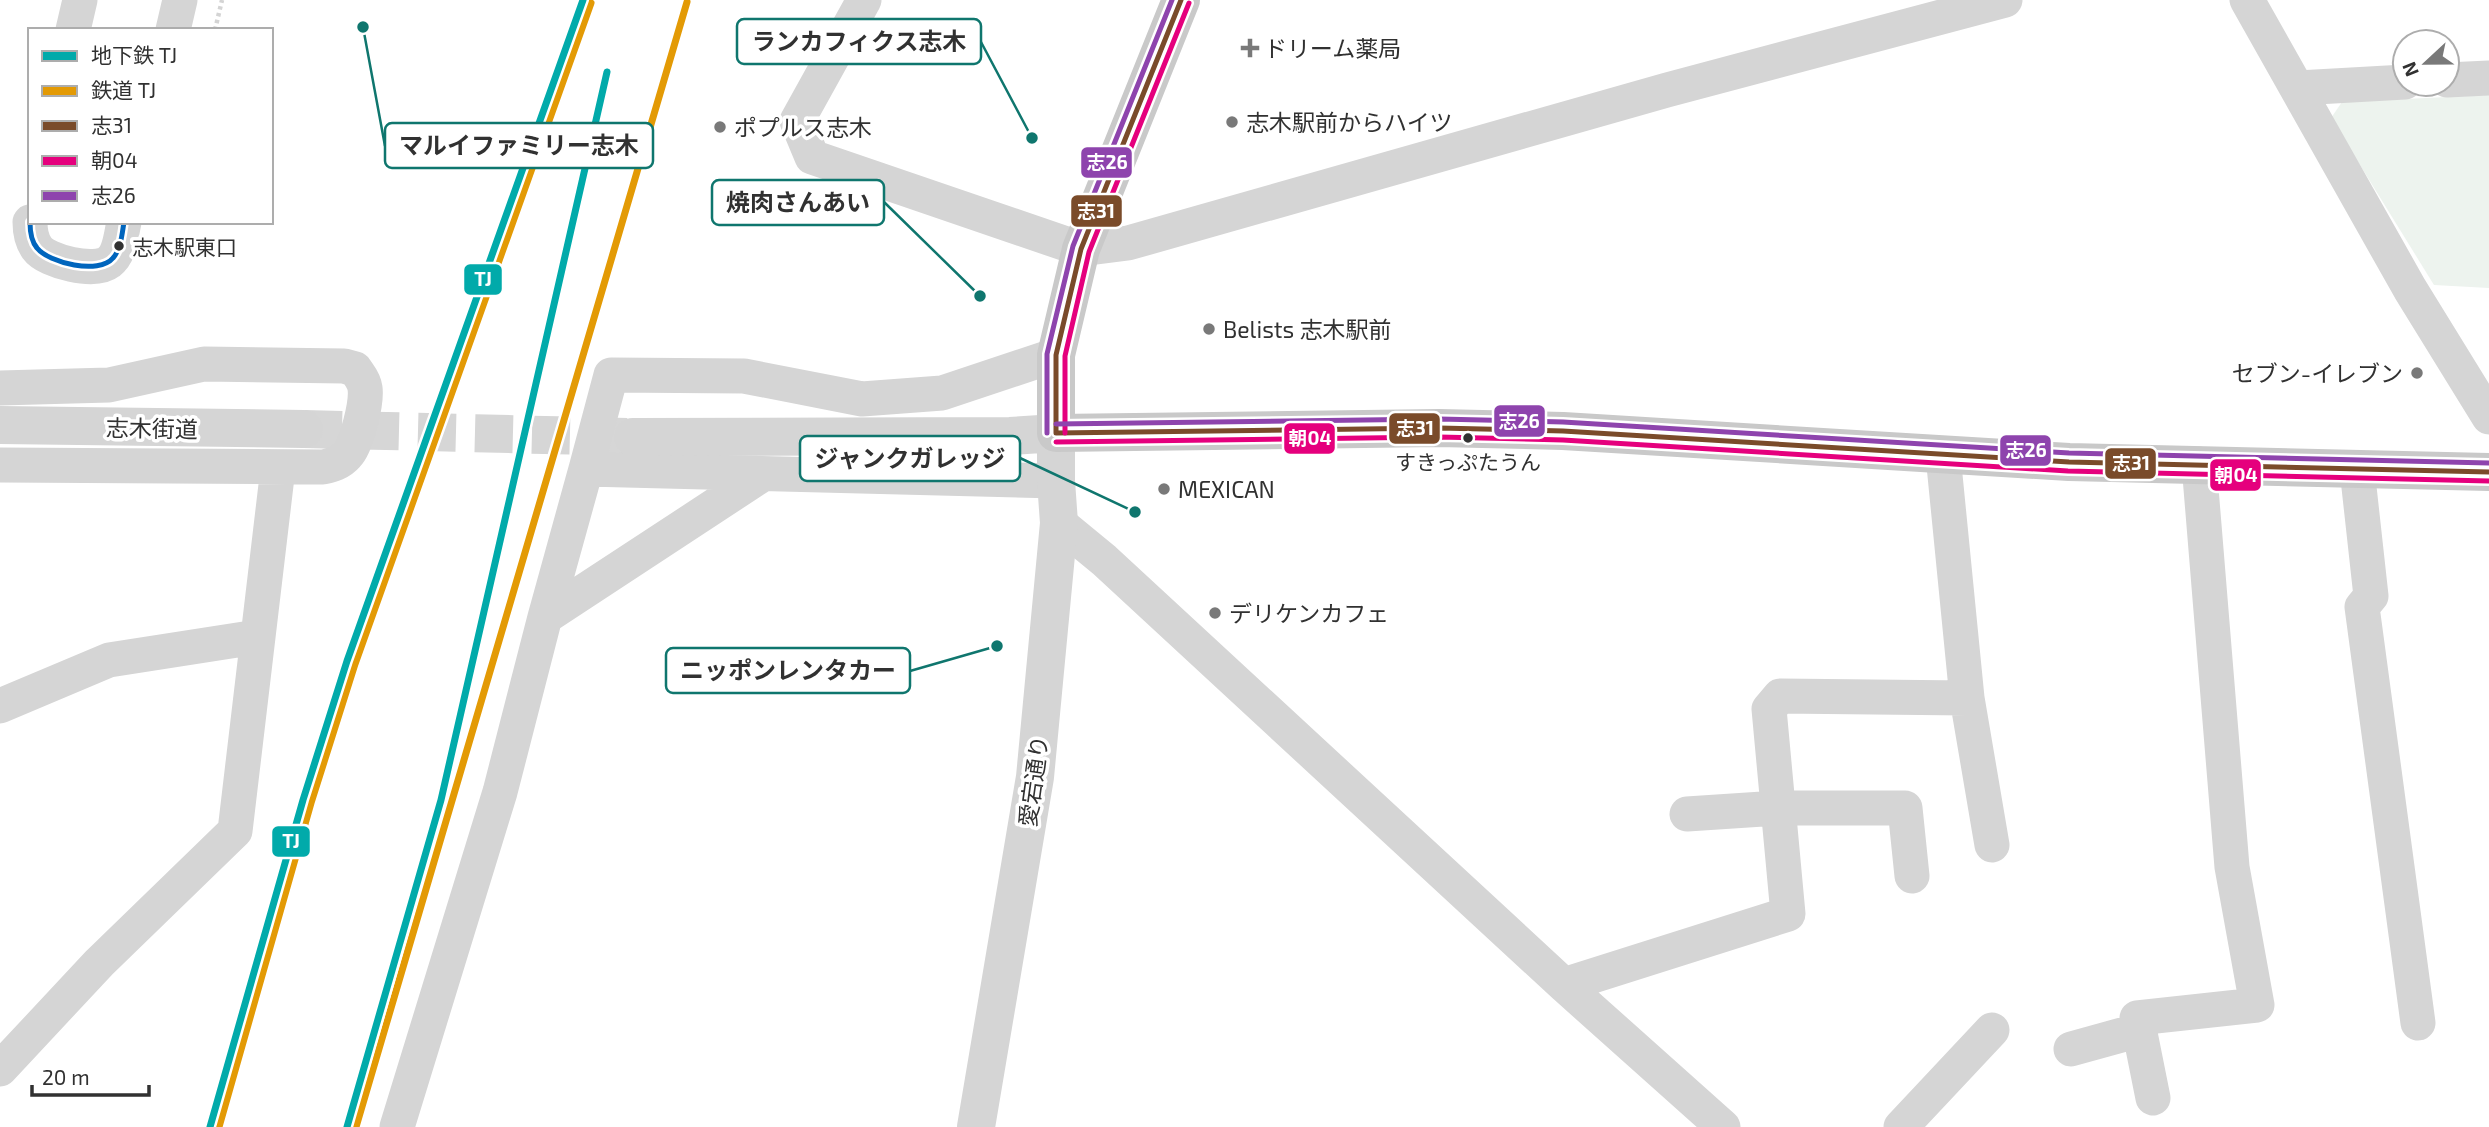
<svg xmlns="http://www.w3.org/2000/svg" width="2489" height="1127" font-family="'Exo 2','Noto Sans JP',sans-serif">
	<rect width="100%" height="100%" fill="#fff"/>
	<path fill="#edf3ee" d="M 2489,95 L 2489,288 L 2434,285 L 2331,118 L 2342,102 Z"/>
	<g fill="none" stroke-linecap="round" stroke-linejoin="round">
		<path stroke="#d6d6d6" stroke-width="38" stroke-dasharray="38 19" stroke-linecap="butt" d="M 304,429 L 627,437"/>
		<path stroke="#d4d4d4" stroke-width="4.5" stroke-dasharray="3.5 3.5" stroke-linecap="butt" d="M 215,30 L 222,0"/>
		<path stroke="#d5d5d5" stroke-width="35" d="M 864,0 L 797,121 L 812,157 L 1081,249 L 1128,243 L 1667,90 L 2005,0
			M 2247,0 L 2410,289 L 2489,417
			M 73,30 L 80,0
			M 173,30 L 180,0
			M 2447,80 L 2489,78
			M 2298,88 L 2405,82
			M 30,222 C 30,231 32,241 37,248 C 47,262 95,273 109,262 C 120,254 121,235 124,222
			M 0,388 L 109,385 L 204,364 L 344,366 L 355,369 C 359,375 364,380 365,388 C 367,402 357,445 347,455 C 340,463 332,465 323,467 L 0,465
			M 1943,455 L 1967,698 L 1992,845
			M 2357,469 L 2371,596 L 2362,607 L 2418,1023
			M 1056,481 L 586,469 L 611,375 L 744,376 L 862,399 L 942,393 L 1056,355
			M 1059,523 L 1104,560 L 1564,985 L 1723,1127
			M 545,617 L 763,474
			M 0,706 L 109,660 L 257,637
			M 1687,814 L 1778,808 L 1905,808 L 1912,876
			M 1564,985 L 1788,914 L 1769,709 L 1780,696 L 1967,698
			M 2071,1049 L 2140,1030
			M 0,1069 L 99,963 L 235,831 L 278,468
			M 2153,1098 L 2137,1018 L 2257,1005 L 2232,867 L 2199,464
			M 397,1127 L 500,792 L 545,617 L 586,469
			M 1901,1127 L 1992,1030"/>
		<path stroke="#d5d5d5" stroke-width="38" d="M 0,425 L 304,429
			M 633,437 L 1010,436 L 1056,433 L 1056,481 L 1059,523 L 1035,777 L 976,1127"/>
		<path stroke="#c9c9c9" stroke-width="38" d="M 1181,0 L 1081,249 L 1056,355 L 1056,433 L 1439,428 L 1563,431 L 2069,462 L 2489,472"/>
		<defs>
			<path id="bus-1" d="M 1056,433 L 1439,428 L 1563,431 L 2069,462 L 2489,472
				M 1056,433 L 1056,355 L 1081,249 L 1181,0"/>
			<path id="bus-2" d="M 1065,433 L 1065,356 L 1089,252 L 1189,3
				M 1056,442 L 1439,437 L 1563,440 L 2068,471 L 2489,481"/>
			<path id="bus-3" d="M 1056,424 L 1439,419 L 1563,422 L 2069,453 L 2489,463
				M 1047,433 L 1047,354 L 1073,246 L 1172,0"/>
			<path id="bus-4" d="M 30,222 C 30,231 31,241 37,248 C 49,263 99,275 113,258 C 121,249 122,234 124,222"/>
		</defs>
		<use href="#bus-1" stroke="#fff" stroke-width="10"/>
		<use href="#bus-2" stroke="#fff" stroke-width="10"/>
		<use href="#bus-3" stroke="#fff" stroke-width="10"/>
		<use href="#bus-4" stroke="#fff" stroke-width="10"/>
		<use href="#bus-1" stroke="#7a4b2a" stroke-width="5"/>
		<use href="#bus-2" stroke="#e5007d" stroke-width="5"/>
		<use href="#bus-3" stroke="#8e44ad" stroke-width="5"/>
		<use href="#bus-4" stroke="#0065bd" stroke-width="5"/>
		<defs>
			<path id="rail-1" d="M 219,1127 L 311,803 L 355,664 L 591,3
				M 356,1127 L 687,2"/>
		</defs>
		<use href="#rail-1" stroke="#fff" stroke-width="12"/>
		<use href="#rail-1" stroke="#e39a05" stroke-width="7"/>
		<defs>
			<path id="metro-1" d="M 210,1127 L 303,800 L 347,661 L 583,0
				M 347,1127 L 441,800 L 607,72"/>
		</defs>
		<use href="#metro-1" stroke="#fff" stroke-width="12"/>
		<use href="#metro-1" stroke="#01aaaa" stroke-width="7"/>
	</g>
	<g fill="#797979" stroke="#fff" stroke-width="2.5">
		<path d="M1246.5 37.5h7v7h7v7h-7v7h-7v-7h-7v-7h7z"/>
		<circle cx="1232" cy="122" r="7"/>
		<circle cx="720" cy="127" r="7"/>
		<circle cx="1209" cy="329" r="7"/>
		<circle cx="2417" cy="373" r="7"/>
		<circle cx="1164" cy="489" r="7"/>
		<circle cx="1215" cy="613" r="7"/>
	</g>
	<g fill="#313131" stroke="#fff" stroke-width="2.5">
		<circle cx="119" cy="246" r="6"/>
		<circle cx="1468" cy="438" r="6"/>
	</g>
	<g text-anchor="middle" dominant-baseline="central" stroke-width="7" stroke-linejoin="round" paint-order="stroke">
		<g font-size="21" fill="#313131" stroke="#fff" text-anchor="start">
			<text x="132" y="246">志木駅東口</text>
			<text x="1468" y="461" text-anchor="middle">すきっぷたうん</text>
		</g>
		<g font-size="23" fill="#313131" stroke="#fff" text-anchor="start">
			<text x="1264" y="48">ドリーム薬局</text>
			<text x="1246" y="122">志木駅前からハイツ</text>
			<text x="734" y="127">ポプルス志木</text>
			<text x="1223" y="329">Belists 志木駅前</text>
			<text x="2403" y="373" text-anchor="end">セブン-イレブン</text>
			<text x="1178" y="489">MEXICAN</text>
			<text x="1229" y="613">デリケンカフェ</text>
		</g>
		<g font-size="23" fill="#313131" stroke="#fff">
			<text transform="translate(152 428) rotate(1)">志木街道</text>
			<text transform="translate(1033 781) rotate(-82)">愛宕通り</text>
		</g>
	</g>
	<path fill="none" stroke="#0f766e" stroke-width="2.5" d="M1032 138L981 42M363 27L385 146M980 296L884 202M1135 512L1020 458M997 646L910 671"/>
	<g fill="#0f766e" stroke="#fff" stroke-width="2.5">
		<circle cx="1032" cy="138" r="7"/>
		<circle cx="363" cy="27" r="7"/>
		<circle cx="980" cy="296" r="7"/>
		<circle cx="1135" cy="512" r="7"/>
		<circle cx="997" cy="646" r="7"/>
	</g>
	<g fill="#fff" stroke="#0f766e" stroke-width="2.5">
		<rect x="737" y="19" width="244" height="45" rx="7"/>
		<rect x="385" y="123" width="268" height="45" rx="7"/>
		<rect x="712" y="180" width="172" height="45" rx="7"/>
		<rect x="800" y="436" width="220" height="45" rx="7"/>
		<rect x="666" y="648" width="244" height="45" rx="7"/>
	</g>
	<g font-size="24" text-anchor="middle" font-weight="bold" fill="#313131">
		<text x="859" y="50">ランカフィクス志木</text>
		<text x="519" y="154">マルイファミリー志木</text>
		<text x="798" y="211">焼肉さんあい</text>
		<text x="910" y="467">ジャンクガレッジ</text>
		<text x="788" y="679">ニッポンレンタカー</text>
	</g>
	<g stroke="#fff" stroke-width="2.5">
		<rect x="1080" y="146" width="53" height="33" rx="7" fill="#8e44ad"/>
		<rect x="1070" y="194" width="53" height="34" rx="7" fill="#7a4b2a"/>
		<rect x="463" y="263" width="40" height="33" rx="7" fill="#01aaaa"/>
		<rect x="1493" y="404" width="53" height="34" rx="7" fill="#8e44ad"/>
		<rect x="1388" y="412" width="53" height="33" rx="7" fill="#7a4b2a"/>
		<rect x="1283" y="422" width="53" height="33" rx="7" fill="#e5007d"/>
		<rect x="1999" y="434" width="53" height="33" rx="7" fill="#8e44ad"/>
		<rect x="2104" y="447" width="53" height="33" rx="7" fill="#7a4b2a"/>
		<rect x="2209" y="458" width="53" height="34" rx="7" fill="#e5007d"/>
		<rect x="271" y="825" width="40" height="33" rx="7" fill="#01aaaa"/>
	</g>
	<g font-size="19" text-anchor="middle" font-weight="bold" fill="#fff">
		<text x="1107" y="169">志26</text>
		<text x="1096" y="218">志31</text>
		<text x="483" y="286">TJ</text>
		<text x="1519" y="428">志26</text>
		<text x="1415" y="435">志31</text>
		<text x="1310" y="445">朝04</text>
		<text x="2026" y="457">志26</text>
		<text x="2131" y="470">志31</text>
		<text x="2236" y="482">朝04</text>
		<text x="291" y="848">TJ</text>
	</g>
	<rect x="28" y="28" width="245" height="196" fill="#ffffff" stroke="#adadad" stroke-width="2"/>
	<rect x="42" y="51" width="35" height="10" fill="#01aaaa" stroke="#adadad" stroke-width="2"/>
	<text x="91" y="63" font-size="21" fill="#313131">地下鉄 TJ</text>
	<rect x="42" y="86" width="35" height="10" fill="#e39a05" stroke="#adadad" stroke-width="2"/>
	<text x="91" y="98" font-size="21" fill="#313131">鉄道 TJ</text>
	<rect x="42" y="121" width="35" height="10" fill="#7a4b2a" stroke="#adadad" stroke-width="2"/>
	<text x="91" y="133" font-size="21" fill="#313131">志31</text>
	<rect x="42" y="156" width="35" height="10" fill="#e5007d" stroke="#adadad" stroke-width="2"/>
	<text x="91" y="168" font-size="21" fill="#313131">朝04</text>
	<rect x="42" y="191" width="35" height="10" fill="#8e44ad" stroke="#adadad" stroke-width="2"/>
	<text x="91" y="203" font-size="21" fill="#313131">志26</text>
	<g transform="translate(2426 63) rotate(248)"><circle r="33" fill="#ffffff" stroke="#adadad" stroke-width="2"/>
	<path d="M0-5L12 26L0 18L-12 26Z" fill="#797979"/>
	<text y="-10" font-size="19" font-weight="bold" text-anchor="middle" fill="#313131">N</text>
	</g>
	<path d="M32 1085v10h117v-10" fill="none" stroke="#313131" stroke-width="3.5"/>
	<text x="42" y="1085" font-size="21" fill="#313131" stroke="#ffffff" stroke-width="5" paint-order="stroke">20 m</text>
</svg>
